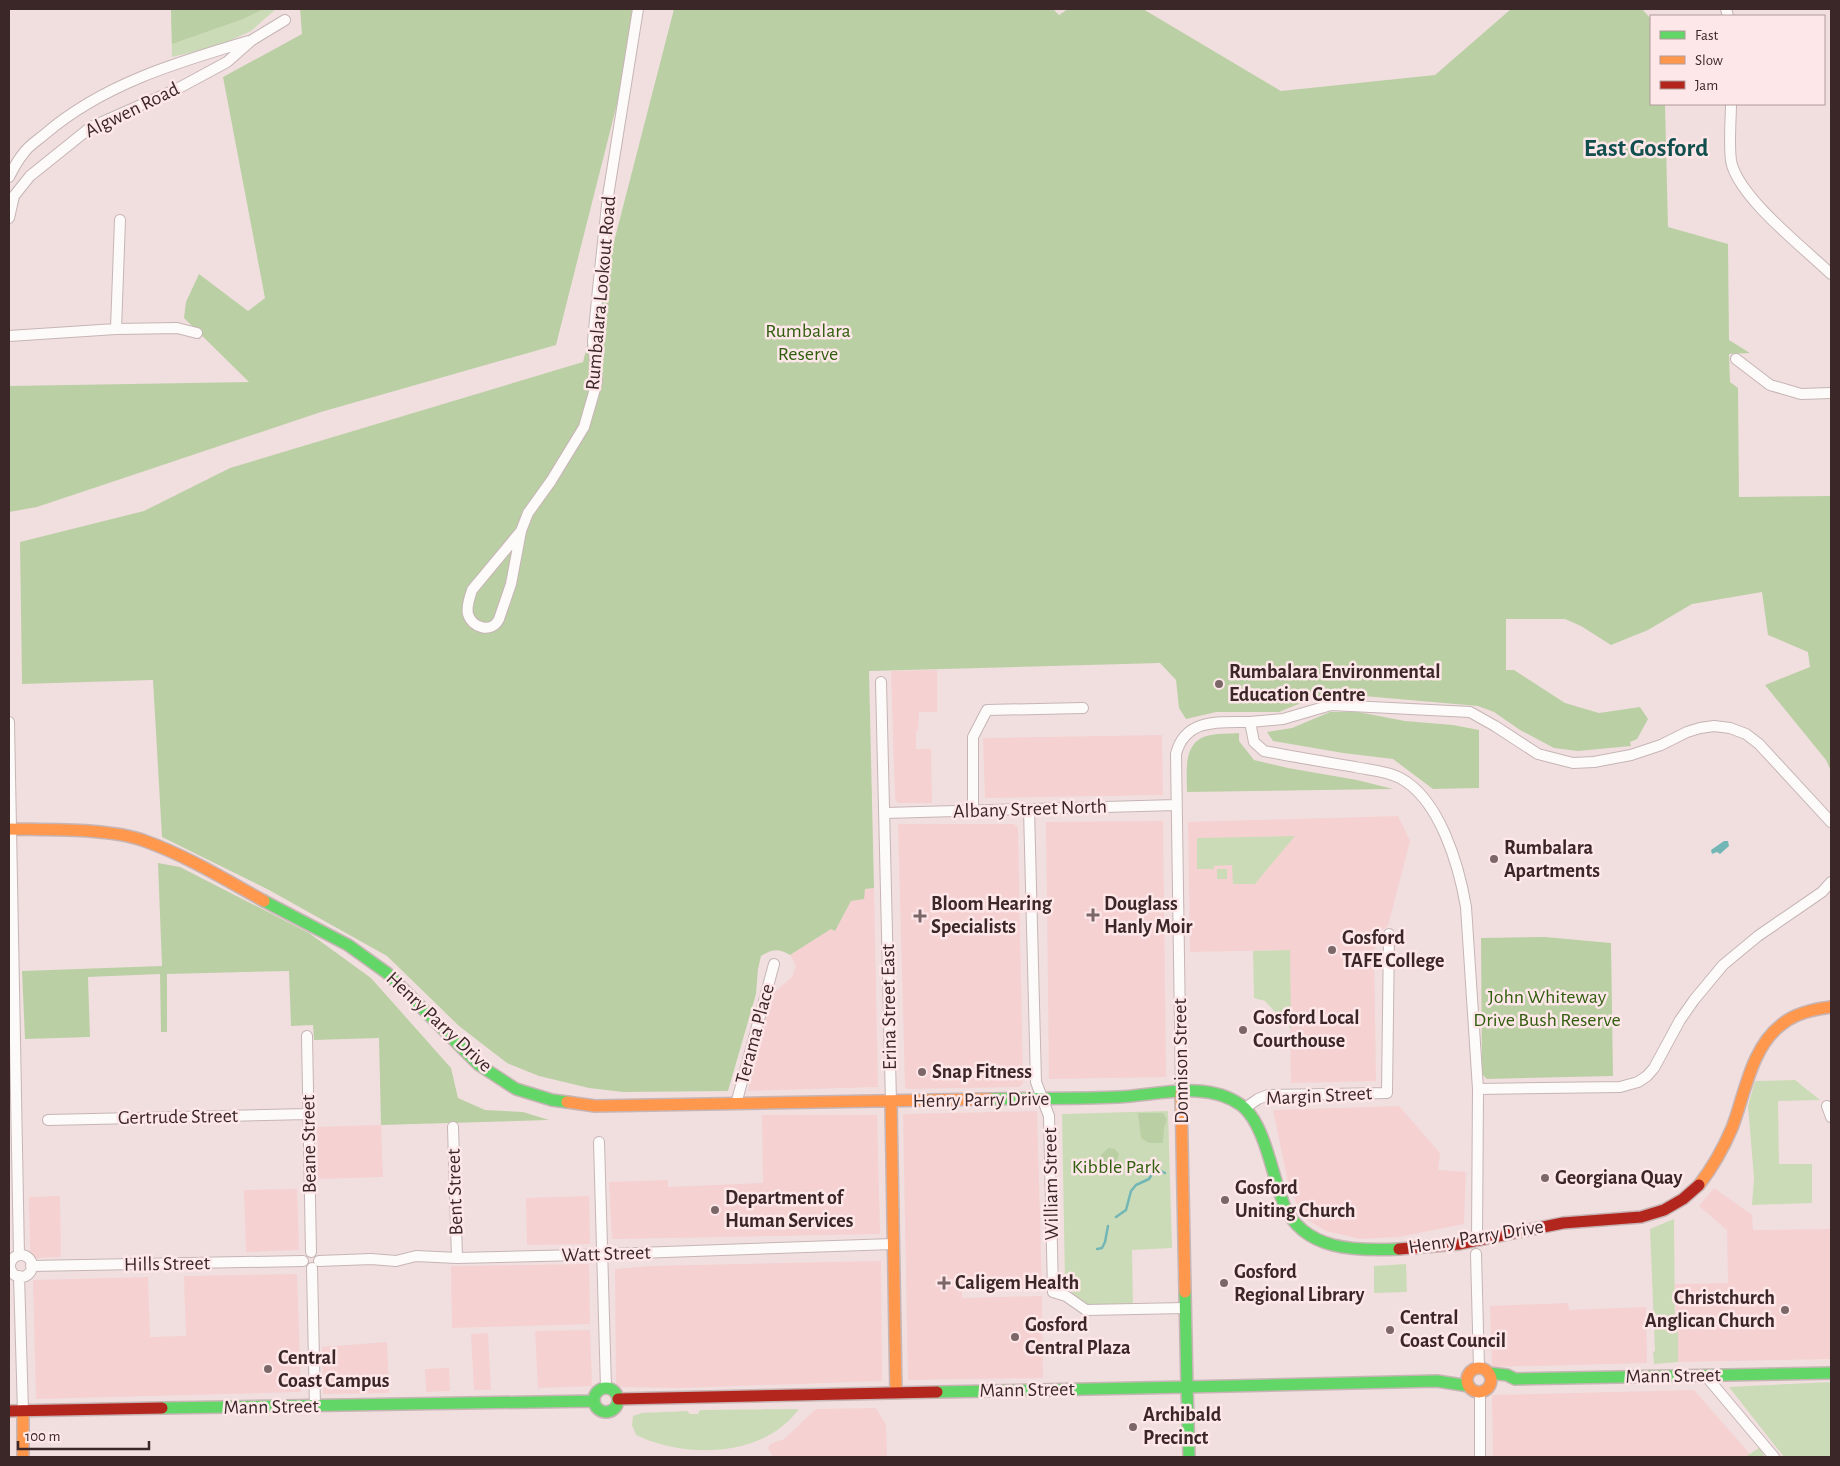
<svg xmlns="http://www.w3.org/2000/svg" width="1840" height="1466" font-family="'Alegreya Sans',sans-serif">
	<rect width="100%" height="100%" fill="#f1dfdf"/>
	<path fill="#f5d1d2" d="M 937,670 L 937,712 L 919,712 L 918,731 L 916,731 L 916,749 L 931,749 L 932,803 L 898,803 L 895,799 L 891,671 Z
		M 1162,735 L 1163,795 L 985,798 L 983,738 Z
		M 1398,816 L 1410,841 L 1388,926 L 1378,933 L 1374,951 L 1376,1081 L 1291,1083 L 1289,950 L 1190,952 L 1188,822 Z
		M 1163,821 L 1166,1077 L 1049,1079 L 1046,822 Z
		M 898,824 L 1014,824 L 1018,828 L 1023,1083 L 1020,1087 L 907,1089 L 905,1087 Z
		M 874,888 L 878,1087 L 748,1091 L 771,995 L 792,977 L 796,966 L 790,955 L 831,929 L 835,931 L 851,901 L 864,899 L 864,889 Z
		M 1399,1106 L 1440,1153 L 1438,1170 L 1466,1172 L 1464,1224 L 1399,1237 L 1360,1239 L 1326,1231 L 1306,1219 L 1300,1211 L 1289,1187 L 1273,1110 Z
		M 1037,1111 L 1042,1289 L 962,1291 L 962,1298 L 1042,1296 L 1043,1378 L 908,1380 L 903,1114 Z
		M 762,1115 L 877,1115 L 880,1234 L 612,1239 L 609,1182 L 668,1180 L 668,1187 L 763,1183 Z
		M 381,1125 L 383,1177 L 318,1179 L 317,1127 Z
		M 1714,1188 L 1752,1215 L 1753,1230 L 1831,1229 L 1831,1359 L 1677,1362 L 1675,1284 L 1728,1283 L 1727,1230 L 1699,1206 Z
		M 297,1189 L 299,1250 L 246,1252 L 244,1190 Z
		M 60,1196 L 61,1257 L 36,1258 L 30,1251 L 29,1197 Z
		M 589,1196 L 590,1244 L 527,1245 L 526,1198 Z
		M 881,1261 L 882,1381 L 681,1388 L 616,1387 L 615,1269 L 649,1266 Z
		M 589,1264 L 590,1324 L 452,1328 L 451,1266 Z
		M 297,1274 L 301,1392 L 36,1399 L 33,1280 L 148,1277 L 150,1337 L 186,1336 L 184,1276 Z
		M 1568,1303 L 1569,1310 L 1646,1307 L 1647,1363 L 1492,1367 L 1490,1306 Z
		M 590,1330 L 592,1386 L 538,1388 L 535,1331 Z
		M 488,1333 L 491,1390 L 474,1390 L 471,1334 Z
		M 387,1342 L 389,1393 L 323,1394 L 322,1347 Z
		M 449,1368 L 450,1391 L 426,1392 L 425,1369 Z
		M 1694,1390 L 1750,1454 L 1745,1457 L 1493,1457 L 1492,1395 Z
		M 876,1408 L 886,1425 L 887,1457 L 773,1457 L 768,1448 L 770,1444 L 784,1439 L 816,1409 Z"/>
	<path fill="#ccdbb7" d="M 171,9 L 276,9 L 251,31 L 218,46 L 172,57 Z
		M 1295,836 L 1255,884 L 1233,884 L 1232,865 L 1214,866 L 1214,869 L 1197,869 L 1197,838 Z
		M 1217,869 L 1227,869 L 1227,879 L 1217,879 Z
		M 1290,950 L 1291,1029 L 1265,1001 L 1254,998 L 1253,951 Z
		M 1795,1080 L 1820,1100 L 1778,1101 L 1779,1164 L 1812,1164 L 1812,1203 L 1752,1205 L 1754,1178 L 1748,1106 L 1755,1081 Z
		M 1168,1111 L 1172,1248 L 1132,1250 L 1133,1305 L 1089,1308 L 1080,1303 L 1065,1283 L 1062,1114 Z
		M 1674,1219 L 1675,1326 L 1678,1326 L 1678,1362 L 1654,1364 L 1653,1352 L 1655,1351 L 1650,1229 Z
		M 1406,1264 L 1407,1292 L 1374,1293 L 1374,1266 Z
		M 1831,1382 L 1831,1457 L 1784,1457 L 1729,1387 Z
		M 799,1409 C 763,1458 686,1459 636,1435 L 632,1425 L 633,1416 L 642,1413 L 687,1411 L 690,1414 L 698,1414 L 700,1410 Z
		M 1759,1448 L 1765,1457 L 1745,1457 Z"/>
	<path fill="#bbcfa5" d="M 171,9 L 264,9 L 243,19 L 172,44 Z
		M 300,9 L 641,9 L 556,345 L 321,412 L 37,507 L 9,512 L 9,386 L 249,382 L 184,318 L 186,302 L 199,274 L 248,311 L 265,298 L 223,77 L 302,34 Z
		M 674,9 L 1053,9 L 1059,15 L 1068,9 L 1143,9 L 1281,91 L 1435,75 L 1511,9 L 1642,9 L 1651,19 L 1651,104 L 1665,104 L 1668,227 L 1728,244 L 1729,340 L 1750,353 L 1729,354 L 1730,382 L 1738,388 L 1739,497 L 1831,496 L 1831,771 L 1826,760 L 1765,685 L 1810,667 L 1808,652 L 1768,635 L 1762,592 L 1692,604 L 1648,630 L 1611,645 L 1581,626 L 1565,619 L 1506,619 L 1506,670 L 1514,670 L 1565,703 L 1599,713 L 1640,707 L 1648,719 L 1637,739 L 1630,742 L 1631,746 L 1578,751 L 1554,748 L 1520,730 L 1494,712 L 1478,706 L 1352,695 L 1311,699 L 1279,712 L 1216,712 L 1186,719 L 1179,708 L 1176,680 L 1160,663 L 869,671 L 874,888 L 865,889 L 864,899 L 851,901 L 835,931 L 831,929 L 790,955 C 779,948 772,949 761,956 L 758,969 L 756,994 L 728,1091 L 623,1092 L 589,1088 L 539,1076 L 507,1063 L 459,1026 L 387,956 L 269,890 L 162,837 L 153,680 L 22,684 L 20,542 L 144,511 L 230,468 L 583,362 Z
		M 1330,712 L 1358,712 L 1405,721 L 1453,725 L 1479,730 L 1479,788 L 1433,789 L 1393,759 L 1343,753 L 1273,741 L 1267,732 L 1292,728 Z
		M 1239,733 L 1239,741 L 1254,760 L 1288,768 L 1357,780 L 1393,789 L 1187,792 C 1187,770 1182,740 1211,735 C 1220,733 1230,734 1239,733 Z
		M 158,863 L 180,867 L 309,933 L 371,978 L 451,1068 L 458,1098 L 485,1110 L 523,1112 L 549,1120 L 381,1125 L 379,1038 L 314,1040 L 313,1025 L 291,1026 L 289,971 L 167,974 L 167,1032 L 161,1032 L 160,974 L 88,977 L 90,1037 L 25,1039 L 22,971 L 162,966 Z
		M 1545,937 L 1611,943 L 1613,1076 L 1487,1079 L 1482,1074 L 1481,938 Z
		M 1138,1113 L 1163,1113 L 1167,1119 L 1164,1128 L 1163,1143 L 1149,1143 L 1141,1138 Z
		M 1108,1148 L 1115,1149 L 1119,1154 C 1117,1163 1114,1165 1105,1167 L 1101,1155 Z"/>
	<path fill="#72b6b6" d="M 1724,841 L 1728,841 L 1729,846 L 1720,854 L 1717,852 L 1712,854 L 1711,850 Z"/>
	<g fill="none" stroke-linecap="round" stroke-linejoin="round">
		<path stroke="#72b6b6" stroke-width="2.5" d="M 1116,1217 L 1126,1210 L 1131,1191 L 1136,1185 L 1149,1179 L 1154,1171 L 1159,1170 L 1165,1173
			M 1097,1249 L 1102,1248 L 1105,1242 L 1108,1226"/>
		<defs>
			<path id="street" d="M 1726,9 L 1728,16
				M 1731,104 C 1731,118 1728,153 1732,165 C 1743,201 1803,247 1831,274
				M 9,177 C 13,169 17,161 23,154 C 28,146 38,140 45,134 C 103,84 178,62 249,41
				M 9,218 L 14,196 L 30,176 L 91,127 L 177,89 L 227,62 L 252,40 L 285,20
				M 116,329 L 120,220
				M 9,336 L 116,329 L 177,328 L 197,333
				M 1736,359 L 1770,385 L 1801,394 L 1831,393
				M 521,531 L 511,584 L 499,619 C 492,634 472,628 468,614 C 466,606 470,597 472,590 L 521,531 L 528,513 L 551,481 L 584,427 L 597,382 L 593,341 L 598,289 L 608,196 L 638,9
				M 881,682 L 891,1102
				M 9,722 L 19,1255
				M 1029,809 L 1036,1082 L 1049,1116 L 1053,1292 L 1066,1296 L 1086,1310 L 1185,1308
				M 973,810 L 973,737 L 987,710 L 1083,708
				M 885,813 L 1176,805
				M 1831,822 L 1759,744 L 1746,734 L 1730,728 L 1714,726 L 1700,728 L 1687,732 L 1661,745 L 1631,755 L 1594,762 L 1573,763 L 1538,754 L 1495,726 L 1470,712 L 1331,705 L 1283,719 L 1250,722 L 1254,742 L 1264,751 C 1294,757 1325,762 1355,767 C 1369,770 1387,771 1400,778 C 1440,799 1459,866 1466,907 L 1478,1089 L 1620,1087 L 1638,1082 L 1647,1076 L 1654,1068 L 1680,1020 L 1694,1000 L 1723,965 L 1758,936 L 1822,892 L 1831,882
				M 307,1036 L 311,1252
				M 1181,1093 L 1176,754 C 1185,718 1220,722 1250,722
				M 736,1104 L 774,964
				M 1827,1106 L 1831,1117
				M 1245,1108 L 1258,1099 L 1268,1095 L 1387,1093 L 1389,934
				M 48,1120 L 308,1114
				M 453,1127 L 457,1258
				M 599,1142 L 606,1388
				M 1477,1240 L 1478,1089
				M 1476,1254 L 1479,1368
				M10 1266a11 11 0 1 1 22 0a11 11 0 1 1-22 0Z
				M 319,1261 L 371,1259 L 396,1261 L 416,1256 L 457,1258 L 581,1255 L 893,1244
				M 31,1266 L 303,1261
				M 312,1268 L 315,1406
				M 19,1276 L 23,1411
				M 1705,1375 L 1774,1457
				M 1480,1392 L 1480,1457"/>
			<path id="fast" d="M 264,901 L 348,945 L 387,973 L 479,1065 L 516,1089 L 552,1100 L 567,1102
				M 990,1099 C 1033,1098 1076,1099 1119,1097 C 1158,1095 1207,1080 1241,1105 C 1255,1116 1262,1135 1267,1151 C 1273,1169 1277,1187 1284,1205 C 1304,1251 1356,1251 1399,1249
				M 1185,1292 L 1187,1387 L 1437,1381 L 1469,1386
				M 1489,1373 L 1507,1375 L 1515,1379 L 1831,1373
				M594 1400a12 12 0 1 1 24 0a12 12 0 1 1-24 0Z
				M 937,1392 L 1187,1387 L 1189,1457
				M 162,1408 L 594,1401"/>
			<path id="slow" d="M 9,829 C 48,830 110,828 145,841 C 187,856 226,880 264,901
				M 1181,1093 L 1185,1292
				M 567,1102 L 595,1106 L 990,1099
				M 891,1102 L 896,1393
				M 1699,1185 C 1713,1167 1723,1149 1732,1128 C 1745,1094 1751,1048 1781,1025 C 1795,1013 1814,1009 1831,1007
				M1467 1380a12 12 0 1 1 24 0a12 12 0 1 1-24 0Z
				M 23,1411 L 23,1457"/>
			<path id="jam" d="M 1399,1249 L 1459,1244 L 1563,1223 L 1641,1217 L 1664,1210 L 1683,1199 L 1699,1185
				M 618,1399 L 937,1392
				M 9,1411 L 162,1408"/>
		</defs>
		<use href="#street" stroke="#c7b5b5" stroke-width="12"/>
		<use href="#fast" stroke="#c7b5b5" stroke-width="14"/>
		<use href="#slow" stroke="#c7b5b5" stroke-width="14"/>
		<use href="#jam" stroke="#c7b5b5" stroke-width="14"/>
		<use href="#street" stroke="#fdfafa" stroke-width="10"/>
		<use href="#fast" stroke="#63d668" stroke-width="11"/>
		<use href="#slow" stroke="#ff974d" stroke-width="11"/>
		<use href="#jam" stroke="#b3261e" stroke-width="11"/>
	</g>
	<g fill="#7b6768" stroke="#fee7e8" stroke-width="2">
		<circle cx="1219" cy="684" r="5"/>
		<circle cx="1494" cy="859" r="5"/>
		<path d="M1090.5 907.5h5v5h5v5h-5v5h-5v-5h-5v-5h5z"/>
		<path d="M917.5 908.5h5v5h5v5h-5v5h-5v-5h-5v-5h5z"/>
		<circle cx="1332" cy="950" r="5"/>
		<circle cx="1243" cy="1030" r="5"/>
		<circle cx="922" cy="1072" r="5"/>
		<circle cx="1545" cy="1178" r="5"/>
		<circle cx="1225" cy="1200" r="5"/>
		<circle cx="715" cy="1210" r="5"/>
		<path d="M941.5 1275.5h5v5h5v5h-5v5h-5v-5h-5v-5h5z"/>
		<circle cx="1224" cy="1283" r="5"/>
		<circle cx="1785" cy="1310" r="5"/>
		<circle cx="1390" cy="1330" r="5"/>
		<circle cx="1015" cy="1337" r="5"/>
		<circle cx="268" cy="1369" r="5"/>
		<circle cx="1133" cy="1427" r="5"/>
	</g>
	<g text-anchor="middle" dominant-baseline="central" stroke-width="5" stroke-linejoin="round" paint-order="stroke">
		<g font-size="20" fill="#3c2728" stroke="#fee7e8">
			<text transform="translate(132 110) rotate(-26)">Algwen Road</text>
			<text transform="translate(601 293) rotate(-85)">Rumbalara Lookout Road</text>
			<text transform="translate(1030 809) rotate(-2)">Albany Street North</text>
			<text transform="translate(889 1007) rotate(-91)">Erina Street East</text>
			<text transform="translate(439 1022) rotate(43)">Henry Parry Drive</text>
			<text transform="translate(755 1034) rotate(-75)">Terama Place</text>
			<text transform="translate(1181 1061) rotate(-91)">Donnison Street</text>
			<text transform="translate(1319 1096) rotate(-3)">Margin Street</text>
			<text transform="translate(981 1100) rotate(-1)">Henry Parry Drive</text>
			<text transform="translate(178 1117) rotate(-1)">Gertrude Street</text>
			<text transform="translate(309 1144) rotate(-91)">Beane Street</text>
			<text transform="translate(1051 1184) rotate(-91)">William Street</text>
			<text transform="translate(455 1192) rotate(-92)">Bent Street</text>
			<text transform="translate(1476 1237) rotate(-9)">Henry Parry Drive</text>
			<text transform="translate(606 1254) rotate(-2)">Watt Street</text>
			<text transform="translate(167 1264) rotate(-1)">Hills Street</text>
			<text transform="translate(1673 1376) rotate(-1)">Mann Street</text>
			<text transform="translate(1027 1390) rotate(-1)">Mann Street</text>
			<text transform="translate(271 1407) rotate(-1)">Mann Street</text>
		</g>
		<g font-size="20" fill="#305e0e" stroke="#fee7e8">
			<text x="808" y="331">Rumbalara<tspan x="808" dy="23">Reserve</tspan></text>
			<text x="1547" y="997">John Whiteway<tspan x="1547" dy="23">Drive Bush Reserve</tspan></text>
			<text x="1116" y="1167">Kibble Park</text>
		</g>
		<g font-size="20" font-weight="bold" fill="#3c2728" stroke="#fee7e8" text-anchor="start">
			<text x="1229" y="672">Rumbalara Environmental<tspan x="1229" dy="23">Education Centre</tspan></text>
			<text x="1504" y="848">Rumbalara<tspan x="1504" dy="23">Apartments</tspan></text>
			<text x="931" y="904">Bloom Hearing<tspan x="931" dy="23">Specialists</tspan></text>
			<text x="1104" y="904">Douglass<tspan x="1104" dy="23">Hanly Moir</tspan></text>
			<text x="1342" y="938">Gosford<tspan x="1342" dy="23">TAFE College</tspan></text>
			<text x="1253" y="1018">Gosford Local<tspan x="1253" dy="23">Courthouse</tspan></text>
			<text x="932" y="1072">Snap Fitness</text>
			<text x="1555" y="1178">Georgiana Quay</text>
			<text x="1235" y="1188">Gosford<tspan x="1235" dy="23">Uniting Church</tspan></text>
			<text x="725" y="1198">Department of<tspan x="725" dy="23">Human Services</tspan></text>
			<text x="1234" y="1272">Gosford<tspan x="1234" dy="23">Regional Library</tspan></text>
			<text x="955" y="1283">Caligem Health</text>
			<text x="1775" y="1298" text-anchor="end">Christchurch<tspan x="1775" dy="23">Anglican Church</tspan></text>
			<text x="1400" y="1318">Central<tspan x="1400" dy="23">Coast Council</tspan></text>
			<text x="1025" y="1325">Gosford<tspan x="1025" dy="23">Central Plaza</tspan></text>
			<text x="278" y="1358">Central<tspan x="278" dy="23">Coast Campus</tspan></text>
			<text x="1143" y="1415">Archibald<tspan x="1143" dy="23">Precinct</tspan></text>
		</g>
		<g font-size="25" font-weight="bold" fill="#114f4f" stroke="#fee7e8">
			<text x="1646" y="148">East Gosford</text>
		</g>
	</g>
	<rect width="1840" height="1466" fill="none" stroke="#3c2728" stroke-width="20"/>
	<rect x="1650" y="15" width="175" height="90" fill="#fee7e8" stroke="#b09a9b"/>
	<rect x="1660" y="31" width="25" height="8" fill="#63d668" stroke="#b09a9b"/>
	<text x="1695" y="40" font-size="15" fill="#3c2728">Fast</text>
	<rect x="1660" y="56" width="25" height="8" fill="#ff974d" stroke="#b09a9b"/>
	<text x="1695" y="65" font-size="15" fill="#3c2728">Slow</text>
	<rect x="1660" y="81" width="25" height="8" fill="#b3261e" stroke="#b09a9b"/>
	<text x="1695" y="90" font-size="15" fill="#3c2728">Jam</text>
	<path d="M18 1441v8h131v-8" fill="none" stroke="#3c2728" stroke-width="2.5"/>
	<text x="25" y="1441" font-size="15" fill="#3c2728" stroke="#fee7e8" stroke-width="4" paint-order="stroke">100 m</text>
</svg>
